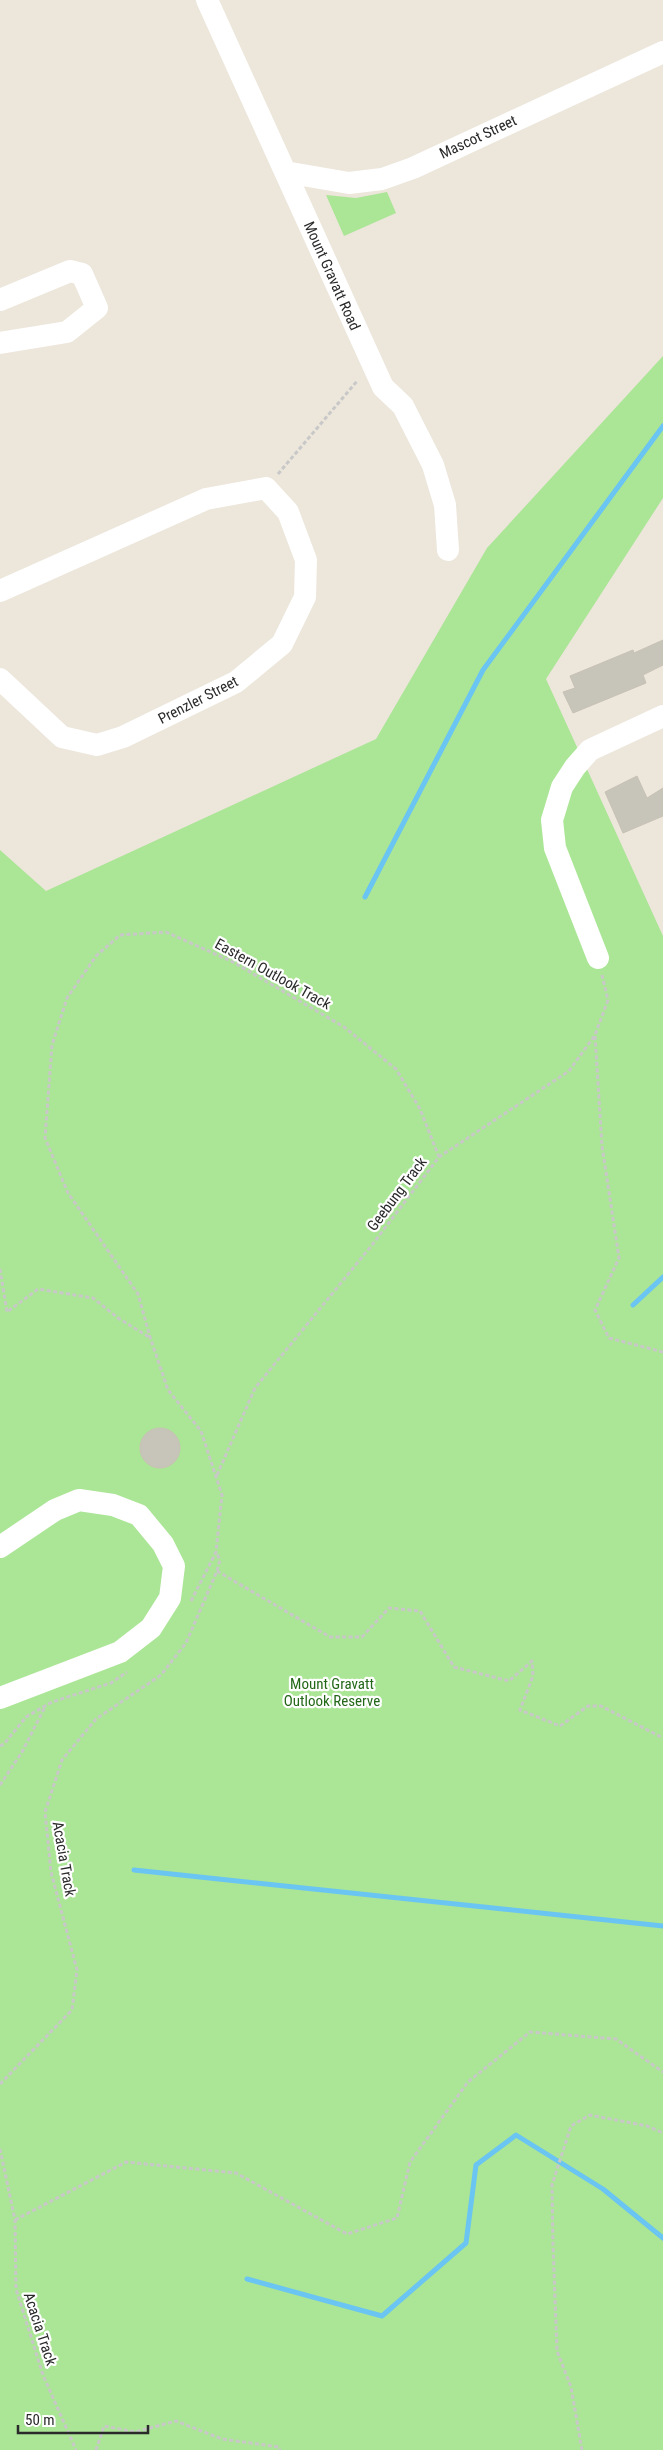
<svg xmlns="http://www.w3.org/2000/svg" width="663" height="2450" font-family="'Roboto Condensed',sans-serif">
	<rect width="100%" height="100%" fill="#ece6db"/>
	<path fill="#abe596" d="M 387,192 L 396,213 L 344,236 L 326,195 L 356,198 Z
		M 663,356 L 663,498 L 546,679 L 663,936 L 663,2450 L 0,2450 L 0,850 L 46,891 L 376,739 L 487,548 Z"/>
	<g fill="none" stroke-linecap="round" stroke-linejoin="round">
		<path stroke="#6ac5f2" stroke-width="5" d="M 365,897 L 483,670 L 663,426
			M 633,1305 L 663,1277
			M 134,1870 L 663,1926
			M 247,2279 L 382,2316 L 466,2243 L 476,2165 L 516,2135 L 603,2189 L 663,2238"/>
	</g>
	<path fill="#c7c4ba" stroke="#c8c2b5" d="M 663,640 L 663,665 L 643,675 L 646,683 L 573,713 L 563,692 L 575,688 L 570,676 L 633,650 L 634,653 Z
		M 637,776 L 647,798 L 663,788 L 663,816 L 623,833 L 605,792 Z
		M140 1448a20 20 0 1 1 40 0a20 20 0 1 1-40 0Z"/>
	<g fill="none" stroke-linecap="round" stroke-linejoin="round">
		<path stroke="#c8c8c8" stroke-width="3" stroke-dasharray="4 2.5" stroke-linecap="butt" d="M 278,474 L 358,380
			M 595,1036 L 602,1146 L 619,1258 L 595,1310 L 609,1338 L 663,1352
			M 0,1269 L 7,1312 L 38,1289 L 93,1298 L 118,1318 L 149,1337
			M 217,1475 L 255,1388 L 372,1245 L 439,1157 L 569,1071 L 595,1035 L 608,1000 L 602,975
			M 217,1571 L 330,1637 L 362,1637 L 389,1608 L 420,1611 L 454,1667 L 509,1681 L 532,1661 L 533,1676 L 520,1710 L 560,1726 L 588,1706 L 601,1706 L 663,1738
			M 191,1601 L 216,1552 L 222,1495 L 201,1431 L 168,1390 L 150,1337 L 138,1294 L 68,1193 L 45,1138 L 52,1045 L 67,998 L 96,956 L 120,935 L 166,932 L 233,962 L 344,1027 L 396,1069 L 420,1109 L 439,1157
			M 0,1746 L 4,1744 L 26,1717 L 52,1702 L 111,1683 L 127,1672
			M 0,1785 L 22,1752 L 45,1707
			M 0,2084 L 72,2010 L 77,1970 L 51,1872 L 45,1812 L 62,1760 L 96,1719 L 161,1675 L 186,1643 L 217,1571 L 220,1560 L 216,1552
			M 0,2149 L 15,2220 L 16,2289 L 43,2375 L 76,2450
			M 15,2220 L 126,2162 L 236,2173 L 347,2234 L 397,2218 L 410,2162 L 468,2082 L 530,2032 L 616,2039 L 663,2072
			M 96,2450 L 104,2426 L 135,2432 L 176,2421 L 222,2439 L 279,2447 L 280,2450
			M 582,2450 L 571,2387 L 557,2351 L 553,2245 L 552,2185 L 571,2126 L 590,2115 L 647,2126 L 663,2133"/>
		<path stroke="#fff" stroke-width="22" d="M 207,0 L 383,387 L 403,406 L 433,465 L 445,505 L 448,550
			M 285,172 L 349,183 L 382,179 L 413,168 L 663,52
			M 0,300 L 70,271 L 82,274 L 97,308 L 67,332 L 0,343
			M 0,591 L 206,499 L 266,488 L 288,512 L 306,560 L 305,597 L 282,644 L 236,682 L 123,737 L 97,745 L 62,737 L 0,679
			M 598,958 L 555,848 L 552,820 L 562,787 L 575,767 L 590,750 L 663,716
			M 0,1547 L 55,1510 L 79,1500 L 113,1505 L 139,1515 L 163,1544 L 174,1566 L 170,1598 L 151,1628 L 120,1652 L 0,1698"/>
	</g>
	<g text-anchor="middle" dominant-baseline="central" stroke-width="4.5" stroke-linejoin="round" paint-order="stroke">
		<g font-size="15" fill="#2a2a2a" stroke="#fff">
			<text transform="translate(478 137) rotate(-25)">Mascot Street</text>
			<text transform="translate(332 276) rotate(66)">Mount Gravatt Road</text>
			<text transform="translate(198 700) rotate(-27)">Prenzler Street</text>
			<text transform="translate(273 974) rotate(29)">Eastern Outlook Track</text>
			<text transform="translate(397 1194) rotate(-53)">Geebung Track</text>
			<text transform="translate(64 1859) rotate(80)">Acacia Track</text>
			<text transform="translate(40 2329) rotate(72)">Acacia Track</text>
		</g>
		<g font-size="15" fill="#236818" stroke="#fff">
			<text x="332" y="1684">Mount Gravatt<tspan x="332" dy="17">Outlook Reserve</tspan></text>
		</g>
	</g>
	<path d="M18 2425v8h130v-8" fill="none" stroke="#2a2a2a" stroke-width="2.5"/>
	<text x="25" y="2425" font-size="15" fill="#2a2a2a" stroke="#ffffff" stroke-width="4" paint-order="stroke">50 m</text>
</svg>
